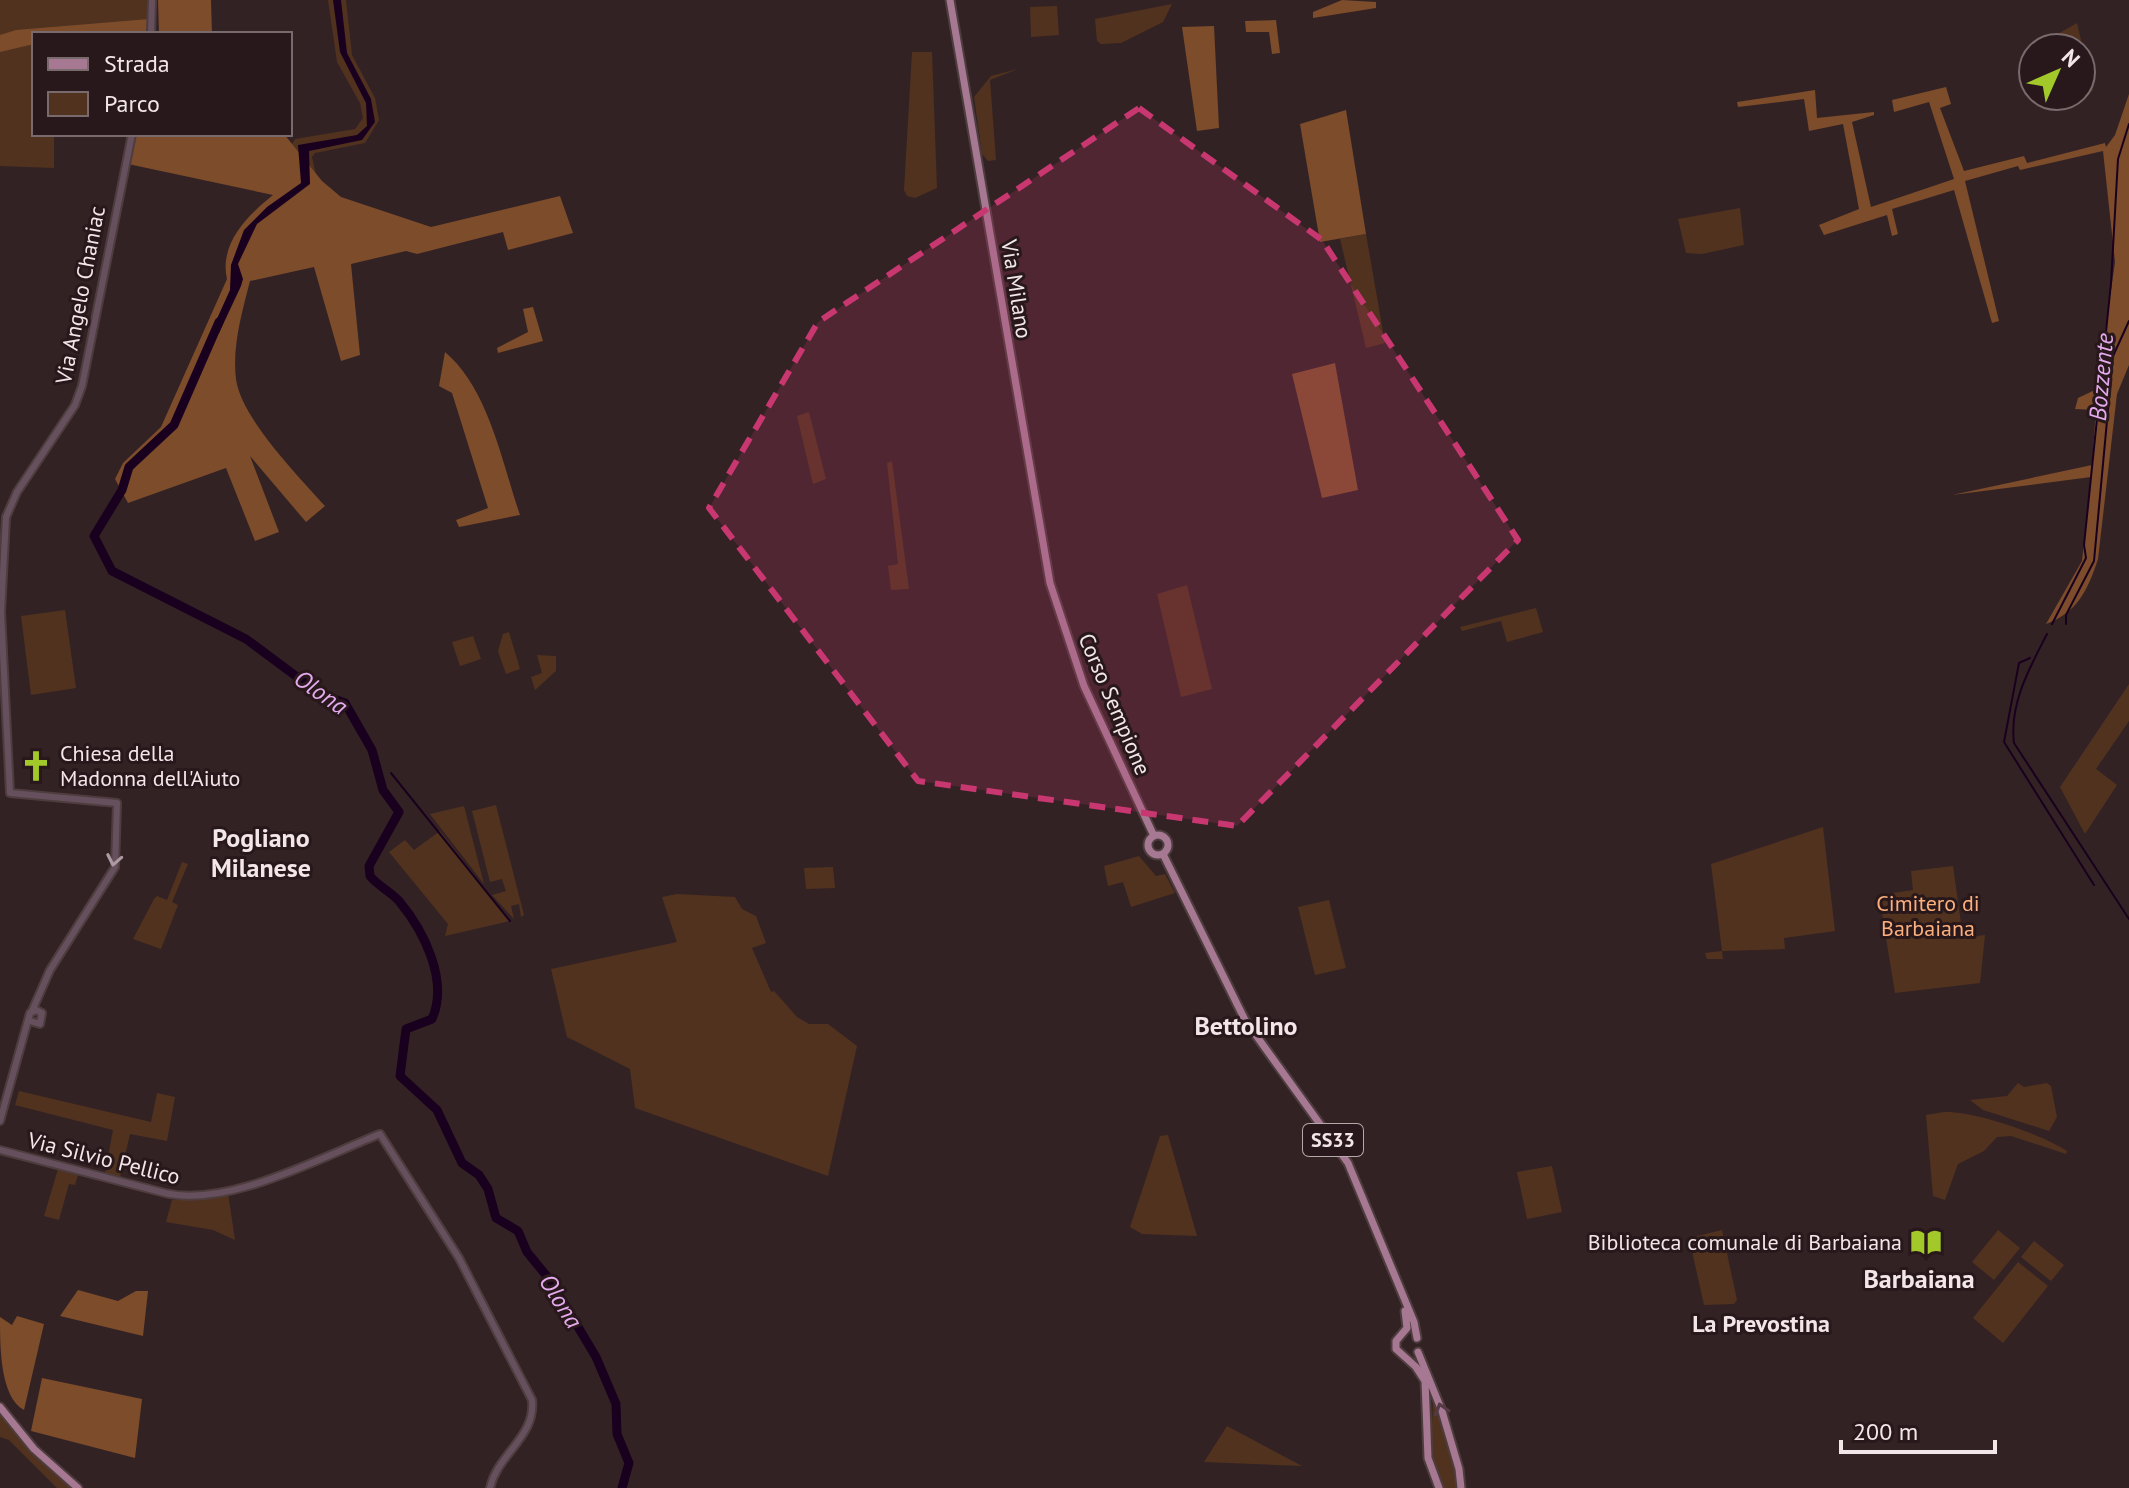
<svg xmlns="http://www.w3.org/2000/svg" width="2129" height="1488" font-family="'PT Sans',sans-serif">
	<rect width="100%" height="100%" fill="#332224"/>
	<path fill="#51321e" d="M 0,0 L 148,0 L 146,34 L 34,34 L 34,134 L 54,134 L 54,168 L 0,166 Z
		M 328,0 L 346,0 L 352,55 L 375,98 L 379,120 L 365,143 L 315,153 L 312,157 L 317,180 L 290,147 L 295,139 L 355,129 L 363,118 L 360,103 L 337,62 Z
		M 1172,4 L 1163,22 L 1121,43 L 1101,44 L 1097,41 L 1095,19 Z
		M 1057,6 L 1059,35 L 1031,37 L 1030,7 Z
		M 2077,23 L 2093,91 L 2081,94 L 2081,48 L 2033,48 Z
		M 912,52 L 932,52 L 937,188 L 915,198 L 907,196 L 904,190 Z
		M 1018,69 L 990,80 L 996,160 L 988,161 L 982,154 L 974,97 L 991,76 Z
		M 1740,208 L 1744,245 L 1702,254 L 1686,253 L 1678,219 Z
		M 1366,234 L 1385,343 L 1366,348 L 1340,239 Z
		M 809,412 L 826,479 L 813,484 L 797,416 Z
		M 892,461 L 909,589 L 891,590 L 888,566 L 898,564 L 887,463 Z
		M 1187,585 L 1212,689 L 1181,697 L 1157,594 Z
		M 1536,608 L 1543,632 L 1507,642 L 1501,621 L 1462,631 L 1460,627 Z
		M 65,610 L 76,688 L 31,695 L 21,616 Z
		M 509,632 L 520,669 L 506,674 L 498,651 L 503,634 Z
		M 473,636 L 481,659 L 460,666 L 452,642 Z
		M 537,655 L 556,656 L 556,671 L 535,690 L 531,677 L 542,673 Z
		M 2129,684 L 2129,721 L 2096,769 L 2117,785 L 2085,834 L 2060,787 Z
		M 496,805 L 524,915 L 521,917 L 519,904 L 511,906 L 514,919 L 492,895 L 506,891 L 502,879 L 490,882 L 472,811 Z
		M 464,806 L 484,884 L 430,814 Z
		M 1823,827 L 1835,931 L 1784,938 L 1785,949 L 1725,951 L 1722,951 L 1723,959 L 1707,959 L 1705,953 L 1722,951 L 1711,864 Z
		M 440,831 L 510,921 L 445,936 L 448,924 L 389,852 L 405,840 L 414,850 Z
		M 1139,856 L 1156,876 L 1165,874 L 1175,893 L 1131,907 L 1123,882 L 1108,886 L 1104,866 Z
		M 182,862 L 188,864 L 172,902 L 178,905 L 161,949 L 133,939 L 154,899 L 157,896 L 167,900 Z
		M 1953,866 L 1963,938 L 1985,935 L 1980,983 L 1895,993 L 1879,895 L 1913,890 L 1911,871 Z
		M 833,867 L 835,888 L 806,889 L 804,868 Z
		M 677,894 L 735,897 L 742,909 L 756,916 L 766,943 L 752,948 L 771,992 L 774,991 L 797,1017 L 809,1024 L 828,1024 L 857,1046 L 828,1176 L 635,1108 L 630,1069 L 567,1037 L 551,969 L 677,942 L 662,897 Z
		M 1329,900 L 1346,968 L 1315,975 L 1298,907 Z
		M 2018,1083 L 2024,1087 L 2047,1083 L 2051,1086 L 2057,1117 L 2049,1131 L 1983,1110 L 1970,1100 L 2007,1096 Z
		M 19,1091 L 151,1122 L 157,1093 L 175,1097 L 167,1141 L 130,1134 L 120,1177 L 105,1173 L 113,1130 L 15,1105 Z
		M 1944,1112 C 1975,1111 2041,1134 2067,1151 L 2066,1154 L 2011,1136 L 1997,1137 L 1984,1151 L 1958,1164 L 1945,1200 L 1933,1196 L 1926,1115 Z
		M 1168,1135 L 1197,1236 L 1142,1234 L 1130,1227 L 1160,1136 Z
		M 1552,1166 L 1562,1212 L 1527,1219 L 1517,1172 Z
		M 58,1169 L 78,1175 L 75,1185 L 69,1184 L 59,1220 L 44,1216 Z
		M 228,1193 L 235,1240 L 213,1230 L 166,1222 L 172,1200 L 201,1200 Z
		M 1722,1230 L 1737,1300 L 1734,1304 L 1704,1305 L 1690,1242 L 1693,1237 Z
		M 1998,1230 L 2020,1248 L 1994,1280 L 1972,1262 Z
		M 2034,1241 L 2064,1265 L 2051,1281 L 2021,1257 Z
		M 2018,1262 L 2048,1286 L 2003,1343 L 1973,1318 Z
		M 1433,1393 L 1459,1488 L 1442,1488 L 1431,1458 Z
		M 0,1412 L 28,1447 L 73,1488 L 57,1488 L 9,1440 L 0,1437 Z
		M 1227,1426 L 1302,1466 L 1204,1462 Z"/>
	<path fill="#7c4c2b" d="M 158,0 L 211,0 L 212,34 L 159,34 Z
		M 1342,0 L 1376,2 L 1376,8 L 1313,18 L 1313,12 Z
		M 149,19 L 146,34 L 34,34 L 34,44 L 0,52 L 0,35 L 16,30 Z
		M 1276,20 L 1280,53 L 1272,54 L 1269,32 L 1246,32 L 1245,21 Z
		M 1214,26 L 1219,128 L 1197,131 L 1182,27 Z
		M 1946,87 L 1951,104 L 1940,108 L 1964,171 L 2024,156 L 2027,163 L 2105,143 L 2106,147 L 2115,135 L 2129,94 L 2129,365 L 2117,394 L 2098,559 C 2088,590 2077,613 2046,624 L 2082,561 L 2091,477 L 1952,495 L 2092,465 L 2096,410 L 2075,409 L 2078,398 L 2097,389 L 2115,262 L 2103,151 L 2020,170 L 2018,166 L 1965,181 L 1999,321 L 1992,323 L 1954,190 L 1892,209 L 1898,234 L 1892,236 L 1887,215 L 1824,235 L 1819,225 L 1859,209 L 1843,124 L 1809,131 L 1804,99 L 1738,107 L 1737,102 L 1815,90 L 1817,118 L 1874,112 L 1874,115 L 1852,122 L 1871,207 L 1954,179 L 1929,102 L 1894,112 L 1892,100 Z
		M 1346,110 L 1366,234 L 1320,242 L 1300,124 Z
		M 135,134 L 284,134 L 322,181 L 341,197 L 431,227 L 560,196 L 573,233 L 508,250 L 503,232 L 417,254 L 406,251 L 351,264 L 360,355 L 341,361 L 314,267 L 250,281 C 242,312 232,347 236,379 C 241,418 299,477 325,506 L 306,522 L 250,456 L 279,532 L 255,541 L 226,468 L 128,503 L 115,479 L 123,463 L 161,427 L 227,279 C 219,244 247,216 273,195 L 128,164 Z
		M 533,307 L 543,341 L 498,353 L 497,348 L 528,332 L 523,309 Z
		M 445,352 C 489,389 502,463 520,515 L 459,527 L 456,520 L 488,508 L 452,393 L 439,386 Z
		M 1335,363 L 1358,490 L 1322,498 L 1292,374 Z
		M 78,1290 L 118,1301 L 136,1291 L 148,1291 L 143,1336 L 60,1316 Z
		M 17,1316 L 44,1324 L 24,1410 C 0,1397 0,1347 0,1317 L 12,1325 Z
		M 42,1378 L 142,1399 L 135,1458 L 31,1431 Z"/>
	<path fill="#1a001f" d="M 333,0 L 341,0 L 347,53 L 371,99 L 375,122 L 362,140 L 309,151 L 310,184 L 257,224 L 238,264 L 243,279 L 241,286 L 219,333 L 211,332 L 230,290 L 231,265 L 244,230 L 267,207 L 301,183 L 298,145 L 357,135 L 367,126 L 366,103 L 340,52 Z"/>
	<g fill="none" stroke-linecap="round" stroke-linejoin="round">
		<path stroke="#1a001f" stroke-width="2" d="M 2052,624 L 2086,558 L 2084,545 L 2111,283 L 2118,159 L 2129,124
			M 2066,624 L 2066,615 L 2094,561 L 2113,356 L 2129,321
			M 2047,634 C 2030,667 2009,704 2014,743 L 2129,919
			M 2030,658 L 2019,663 L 2004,742 L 2094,885
			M 391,773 L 510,921"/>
		<path stroke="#1a001f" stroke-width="9" d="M 219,322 L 174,425 L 129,467 L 122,490 L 94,536 L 112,571 L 246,639 L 320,694 L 345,703 L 372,750 L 383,790 L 399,812 L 369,866 L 370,876 C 378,886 390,891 399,901 C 424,931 449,981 432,1019 L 406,1029 L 400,1076 L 437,1110 L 462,1163 L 479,1175 L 488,1189 L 496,1218 L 518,1231 L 527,1252 L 550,1280 L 596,1357 L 616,1404 L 617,1434 L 629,1463 L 622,1488"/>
		<defs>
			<path id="minor" d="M 151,34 L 152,0
				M 32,1011 L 50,970 L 115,867 L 117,803 L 10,793 L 1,612 L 6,517 L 17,492 L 75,405 L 82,386 L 132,134
				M 0,1121 L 30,1013 L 36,1010 L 42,1013 L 40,1024 L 30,1021
				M 0,1150 L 165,1193 C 228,1208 321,1157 380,1134 L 459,1258 L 532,1400 C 536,1437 498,1453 490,1488"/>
			<path id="major" d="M 950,0 L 1050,583 L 1084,686 L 1154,836
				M1148 845a10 10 0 1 1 20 0a10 10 0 1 1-20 0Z
				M 1163,854 L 1245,1020 L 1348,1163 L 1414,1322 L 1417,1338
				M 1405,1311 L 1407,1328 L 1396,1341 L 1396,1349 L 1416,1367 L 1425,1381 L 1428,1458 L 1439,1488
				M 1418,1352 L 1442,1411 L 1459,1469 L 1461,1488
				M 0,1407 L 34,1449 L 78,1488"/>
		</defs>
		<use href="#minor" stroke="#4e3d3f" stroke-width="10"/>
		<use href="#major" stroke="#4e3d3f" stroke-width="11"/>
		<use href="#minor" stroke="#67505d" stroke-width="6"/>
		<use href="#major" stroke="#a67891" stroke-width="7"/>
	</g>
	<defs><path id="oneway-chevron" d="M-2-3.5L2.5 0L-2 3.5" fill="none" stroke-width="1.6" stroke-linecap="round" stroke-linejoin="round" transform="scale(2)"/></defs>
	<use stroke="#ac9ba2" href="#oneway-chevron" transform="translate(114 860) rotate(101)"/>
	<use stroke="#543a44" href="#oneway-chevron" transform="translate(1441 1409) rotate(-107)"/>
	<path fill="#c93770" fill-opacity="0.2" stroke="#c93770" stroke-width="6" stroke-dasharray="16 10" stroke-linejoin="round" d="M 1139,108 L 1322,240 L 1518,540 L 1237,826 L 918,781 L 709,508 L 818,322 Z"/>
	<defs>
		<symbol id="church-bare" viewBox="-9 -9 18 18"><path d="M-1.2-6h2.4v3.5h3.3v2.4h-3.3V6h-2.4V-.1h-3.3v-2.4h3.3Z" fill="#a2c929" stroke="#28181b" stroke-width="2.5" paint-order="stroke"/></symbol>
		<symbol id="library-bare" viewBox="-9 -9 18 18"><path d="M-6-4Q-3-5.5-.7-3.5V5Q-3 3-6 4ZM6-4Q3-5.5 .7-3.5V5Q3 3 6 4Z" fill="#a2c929" stroke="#28181b" stroke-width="2.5" paint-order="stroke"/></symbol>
	</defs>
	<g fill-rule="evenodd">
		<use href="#church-bare" x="14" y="744" width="44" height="44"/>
		<use href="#library-bare" x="1904" y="1220" width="44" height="44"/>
	</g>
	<g text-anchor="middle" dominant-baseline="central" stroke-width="6" stroke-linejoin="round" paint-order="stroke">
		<rect fill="#28181b" stroke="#b5a8aa" stroke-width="2" x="1303" y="1124" width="60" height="32" rx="6"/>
		<g font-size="20" font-weight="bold" fill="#f2e6e8">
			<text x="1333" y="1140">SS33</text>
		</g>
		<g font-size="22" fill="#f2e6e8" stroke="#28181b">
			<text transform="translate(1017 289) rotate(81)">Via Milano</text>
			<text transform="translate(80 295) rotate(-79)">Via Angelo Chaniac</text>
			<text transform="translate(1115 704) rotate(67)">Corso Sempione</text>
			<text transform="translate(104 1158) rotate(14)">Via Silvio Pellico</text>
		</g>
		<g font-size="22" fill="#f2e6e8" stroke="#28181b" text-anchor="start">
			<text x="60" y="753">Chiesa della<tspan x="60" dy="25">Madonna dell'Aiuto</tspan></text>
			<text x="1902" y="1242" text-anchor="end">Biblioteca comunale di Barbaiana</text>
		</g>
		<g font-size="22" fill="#fbaf7d" stroke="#28181b">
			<text x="1928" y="903">Cimitero di<tspan x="1928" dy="25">Barbaiana</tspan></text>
		</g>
		<g font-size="24" font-style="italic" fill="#e4aaed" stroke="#28181b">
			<text transform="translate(2101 377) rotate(-85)">Bozzente</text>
			<text transform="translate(321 692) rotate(35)">Olona</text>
			<text transform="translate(561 1301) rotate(58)">Olona</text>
		</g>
		<g font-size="24" font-weight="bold" fill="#f2e6e8" stroke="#28181b">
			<text x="1761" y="1323">La Prevostina</text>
		</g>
		<g font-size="26" font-weight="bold" fill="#f2e6e8" stroke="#28181b">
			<text x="261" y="837">Pogliano<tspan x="261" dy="30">Milanese</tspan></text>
			<text x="1246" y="1025">Bettolino</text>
			<text x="1919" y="1278">Barbaiana</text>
		</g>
	</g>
	<rect x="32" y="32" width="260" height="104" fill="#28181b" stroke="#796a6d" stroke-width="2"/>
	<rect x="48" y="58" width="40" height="12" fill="#a67891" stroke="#796a6d" stroke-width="2"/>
	<text x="104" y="72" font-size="24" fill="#f2e6e8">Strada</text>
	<rect x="48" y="92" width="40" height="24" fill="#51321e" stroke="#796a6d" stroke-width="2"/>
	<text x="104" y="112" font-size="24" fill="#f2e6e8">Parco</text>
	<g transform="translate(2057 72) rotate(45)"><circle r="38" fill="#28181b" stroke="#796a6d" stroke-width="2"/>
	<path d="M0-6L14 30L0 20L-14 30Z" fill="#a2c929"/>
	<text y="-12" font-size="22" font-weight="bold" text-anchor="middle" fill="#f2e6e8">N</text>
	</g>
	<path d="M1841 1440v12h154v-12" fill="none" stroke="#f2e6e8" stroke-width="4"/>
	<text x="1853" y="1440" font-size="24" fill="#f2e6e8" stroke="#28181b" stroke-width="6" paint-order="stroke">200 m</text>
</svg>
